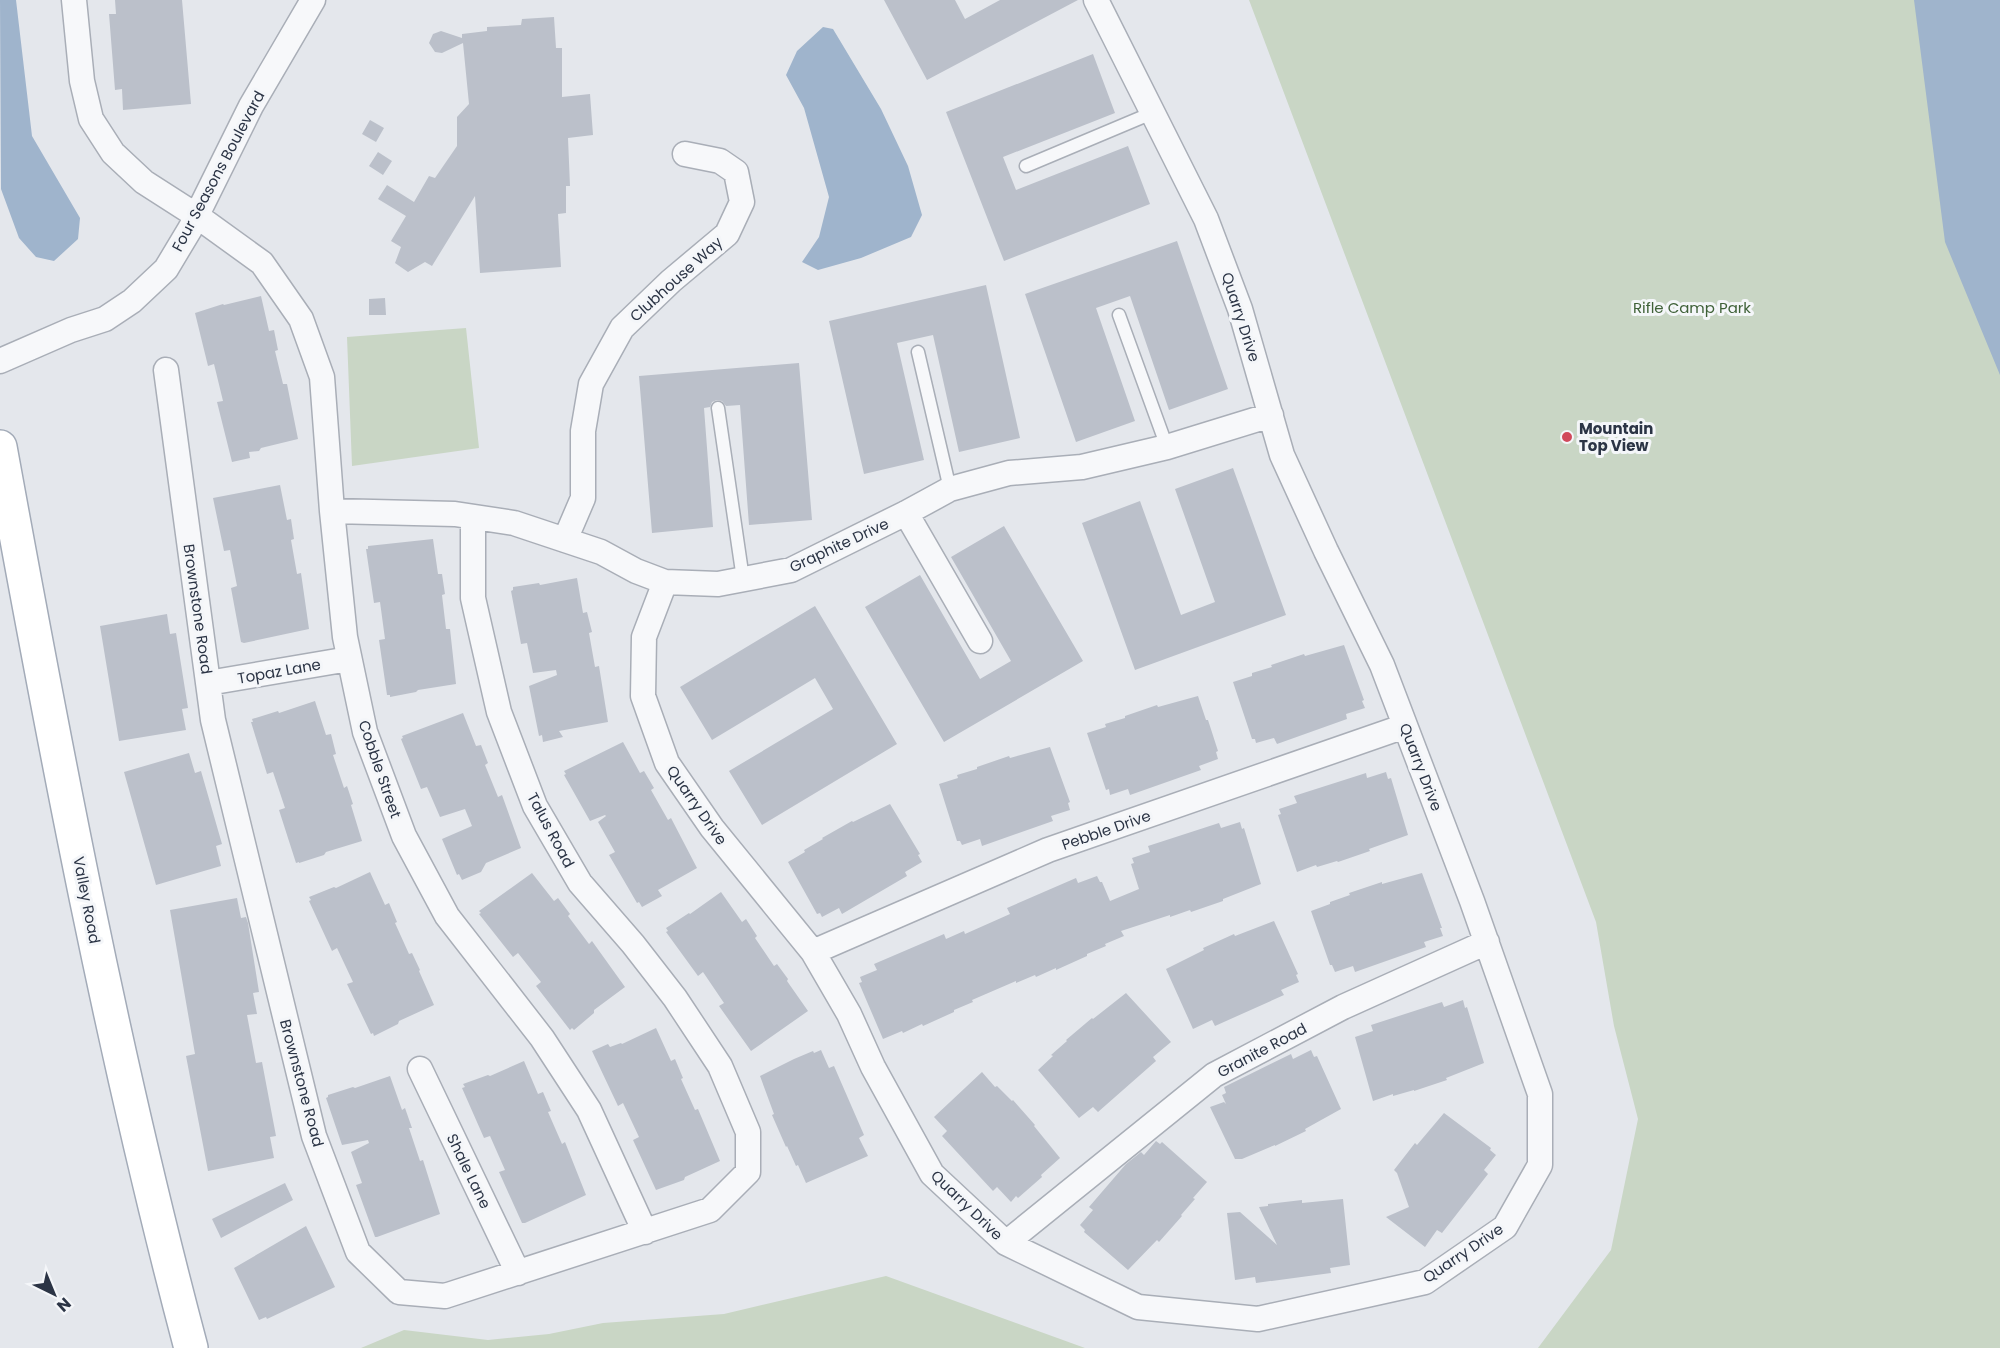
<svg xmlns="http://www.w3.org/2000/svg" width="2000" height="1348" font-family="Poppins,sans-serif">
	<rect width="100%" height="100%" fill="#e4e7ec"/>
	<path fill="#c9d6c5" d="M 1249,0 L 2000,0 L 2000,1348 L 1538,1348 L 1611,1250 L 1638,1119 L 1614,1026 L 1596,922 Z
		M 466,328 L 479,448 L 352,466 L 347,337 Z
		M 886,1276 L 1085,1348 L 361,1348 L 404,1330 L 488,1340 L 549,1334 L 603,1323 L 724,1314 Z"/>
	<path fill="#9fb4cc" d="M 0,0 L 16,0 L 32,136 L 80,218 L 78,239 L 54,261 L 36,257 L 19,238 L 1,189 Z
		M 1914,0 L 2000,0 L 2000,375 L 1945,242 Z
		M 823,27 L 833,29 L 881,109 L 908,166 L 922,215 L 911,237 L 861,258 L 818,270 L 802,262 L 819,237 L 829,197 L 804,108 L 786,75 L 797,51 Z"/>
	<path fill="#bbc0ca" d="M 115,0 L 182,0 L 191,104 L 123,110 L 122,89 L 115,90 L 109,14 L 116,14 Z
		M 884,0 L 955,0 L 965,19 L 1000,0 L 1078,0 L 927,80 Z
		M 554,17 L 556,48 L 562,48 L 562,97 L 590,94 L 593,135 L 568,138 L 570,186 L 566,186 L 566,213 L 558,214 L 561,267 L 480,273 L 475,196 L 432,266 L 425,262 L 408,272 L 395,263 L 401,247 L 391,241 L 406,216 L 378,199 L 387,185 L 414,202 L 429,176 L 435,178 L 457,146 L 457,117 L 469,104 L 463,43 L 442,53 L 435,52 L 429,43 L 433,34 L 441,31 L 462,38 L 462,34 L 487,31 L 487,27 L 521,25 L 522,19 Z
		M 1093,54 L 1115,113 L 1003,157 L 1016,190 L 1128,146 L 1150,204 L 1004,261 L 946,112 Z
		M 370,120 L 384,128 L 376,142 L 362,134 Z
		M 378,152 L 392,161 L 383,175 L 369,166 Z
		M 1177,241 L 1228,389 L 1169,410 L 1130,296 L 1096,308 L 1135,421 L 1076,442 L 1025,294 Z
		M 986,285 L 1020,438 L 959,452 L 933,335 L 897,343 L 924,460 L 864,474 L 829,321 Z
		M 261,296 L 269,331 L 274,330 L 278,350 L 275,351 L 283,384 L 287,384 L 298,439 L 261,448 L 259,451 L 249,452 L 250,458 L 232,462 L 217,402 L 223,401 L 214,364 L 208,366 L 195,313 L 223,304 L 224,305 Z
		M 385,298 L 386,315 L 369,315 L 369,299 Z
		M 799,363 L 812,520 L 749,525 L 740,405 L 726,406 L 722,401 L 717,400 L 712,402 L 710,407 L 704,408 L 713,527 L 652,533 L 639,376 Z
		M 1233,468 L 1286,615 L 1135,670 L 1082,523 L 1140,501 L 1181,615 L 1215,602 L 1175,489 Z
		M 280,485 L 287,520 L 291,519 L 294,539 L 291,540 L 297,574 L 301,573 L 309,629 L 244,643 L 241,642 L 231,588 L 237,586 L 230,550 L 224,551 L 213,498 Z
		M 1004,526 L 1083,661 L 944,742 L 865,607 L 920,575 L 980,679 L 1011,661 L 951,557 Z
		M 433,539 L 438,574 L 442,574 L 445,594 L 442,595 L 446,629 L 450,629 L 456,684 L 418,690 L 416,692 L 390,697 L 390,695 L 387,695 L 379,640 L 385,639 L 380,602 L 374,603 L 366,549 L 368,549 L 368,546 Z
		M 577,578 L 583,613 L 587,612 L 592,632 L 589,633 L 595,667 L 599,666 L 608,722 L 559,731 L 563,737 L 543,742 L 542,735 L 539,736 L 529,686 L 557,675 L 556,670 L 533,673 L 527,643 L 521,644 L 511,591 L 513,590 L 513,587 L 539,583 L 540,585 Z
		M 815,606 L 897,744 L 762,825 L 729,771 L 833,709 L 815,678 L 712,740 L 680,687 Z
		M 167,614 L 170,634 L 176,633 L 188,708 L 182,709 L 186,730 L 119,741 L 100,626 Z
		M 1344,645 L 1364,700 L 1362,701 L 1365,708 L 1346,714 L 1347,719 L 1277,744 L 1274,738 L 1256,743 L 1255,739 L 1252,739 L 1233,682 L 1252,676 L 1252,673 L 1272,667 L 1271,665 L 1304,654 L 1305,656 Z
		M 1198,696 L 1206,720 L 1208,720 L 1218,751 L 1216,752 L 1218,759 L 1199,766 L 1201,770 L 1130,795 L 1128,789 L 1110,795 L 1109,789 L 1106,790 L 1087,733 L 1106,727 L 1105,724 L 1125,718 L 1125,716 L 1157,705 L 1158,707 Z
		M 315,701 L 326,735 L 331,734 L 336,754 L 333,755 L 344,788 L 347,786 L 353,804 L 351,805 L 362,841 L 326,852 L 324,855 L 299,863 L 299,862 L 296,863 L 279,810 L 285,808 L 273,772 L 267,774 L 251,722 L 253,722 L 252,719 L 278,711 L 279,713 Z
		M 463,713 L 476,746 L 481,745 L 488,763 L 485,765 L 498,797 L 502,795 L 521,848 L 486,863 L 481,872 L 462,880 L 459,874 L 457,875 L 442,839 L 472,826 L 465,809 L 440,817 L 427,787 L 421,789 L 401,739 L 403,738 L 402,736 Z
		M 623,742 L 640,773 L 644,771 L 654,788 L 651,790 L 668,820 L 671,818 L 697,868 L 658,890 L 662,896 L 642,907 L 639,902 L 637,903 L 609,855 L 615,852 L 598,822 L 606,816 L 605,815 L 590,821 L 564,775 L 566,774 L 564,771 Z
		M 1050,747 L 1070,802 L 1068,803 L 1070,810 L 1051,816 L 1053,821 L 982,846 L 980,839 L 962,845 L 960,841 L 957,841 L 939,784 L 958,778 L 957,775 L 977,769 L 977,767 L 1009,756 L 1010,758 Z
		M 189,753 L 195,773 L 201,771 L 222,844 L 216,846 L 221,866 L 156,885 L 124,772 Z
		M 1386,772 L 1388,779 L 1391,778 L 1408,835 L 1369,849 L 1370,851 L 1338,862 L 1337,861 L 1317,867 L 1316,865 L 1297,872 L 1278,815 L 1281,814 L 1279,809 L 1297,803 L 1294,796 L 1366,773 L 1367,778 Z
		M 890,804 L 920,854 L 918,855 L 922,862 L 905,872 L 907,876 L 842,914 L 839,908 L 822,917 L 820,913 L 817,914 L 788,862 L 805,852 L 804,850 L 823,839 L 822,838 L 852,821 L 853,822 Z
		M 1240,822 L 1242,829 L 1244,828 L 1261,884 L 1223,899 L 1223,901 L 1191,912 L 1190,910 L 1170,917 L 1170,915 L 1121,931 L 1124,936 L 1105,944 L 1106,946 L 1087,954 L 1087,956 L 1056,970 L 1056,968 L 1036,977 L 1035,975 L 1016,983 L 1016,981 L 972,1000 L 973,1002 L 954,1010 L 954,1012 L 923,1026 L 922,1024 L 903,1033 L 902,1031 L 883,1039 L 859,983 L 862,982 L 860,977 L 877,970 L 874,964 L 944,934 L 946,939 L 964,931 L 965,934 L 1010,914 L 1007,908 L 1076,878 L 1078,883 L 1097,876 L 1100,882 L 1102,882 L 1110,901 L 1139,889 L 1131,864 L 1134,863 L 1132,858 L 1150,852 L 1148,846 L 1219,823 L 1221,828 Z
		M 370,872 L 385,905 L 389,903 L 397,922 L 395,923 L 409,954 L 412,953 L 420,970 L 419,971 L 434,1005 L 399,1021 L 398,1024 L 374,1036 L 373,1033 L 371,1034 L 347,984 L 353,982 L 337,948 L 332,951 L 309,901 L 311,900 L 309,897 L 334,887 L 336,888 Z
		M 532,873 L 554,901 L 558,898 L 570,914 L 568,916 L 589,944 L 592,941 L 625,987 L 594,1010 L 594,1013 L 574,1030 L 572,1028 L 570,1030 L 536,986 L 541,982 L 518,953 L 513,957 L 479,914 L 481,913 L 479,911 Z
		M 1422,873 L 1442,928 L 1440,928 L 1443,936 L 1424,942 L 1426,947 L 1355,972 L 1353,966 L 1335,972 L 1332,965 L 1330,965 L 1311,911 L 1330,904 L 1330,902 L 1350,895 L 1349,893 L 1382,882 L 1382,884 Z
		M 721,892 L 742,922 L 746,919 L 757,936 L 755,938 L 774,966 L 777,964 L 788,979 L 787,981 L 808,1011 L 751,1051 L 719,1006 L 724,1003 L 703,972 L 698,976 L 666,932 L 668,931 L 666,928 L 689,913 L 690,914 Z
		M 237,898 L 241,918 L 246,917 L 248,923 L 259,992 L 253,993 L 257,1014 L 247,1015 L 256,1063 L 262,1062 L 276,1136 L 270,1137 L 274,1158 L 208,1171 L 186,1056 L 195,1054 L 170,910 Z
		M 1274,921 L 1298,974 L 1296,975 L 1299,982 L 1281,990 L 1284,995 L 1215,1026 L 1212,1020 L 1193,1029 L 1166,969 L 1204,950 L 1203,948 L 1234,934 L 1235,936 Z
		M 1126,993 L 1171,1042 L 1153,1057 L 1156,1061 L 1098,1112 L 1093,1107 L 1079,1118 L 1038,1070 L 1053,1056 L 1051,1055 L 1067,1041 L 1066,1040 L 1092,1018 L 1093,1019 Z
		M 1463,1000 L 1465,1008 L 1467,1007 L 1484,1063 L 1446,1078 L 1447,1080 L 1414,1091 L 1414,1090 L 1393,1096 L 1393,1094 L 1373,1101 L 1355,1037 L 1373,1031 L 1371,1025 L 1442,1002 L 1444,1007 Z
		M 656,1028 L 671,1061 L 675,1059 L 683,1078 L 681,1079 L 695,1110 L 698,1109 L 720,1161 L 685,1177 L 684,1180 L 656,1190 L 633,1140 L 639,1137 L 623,1103 L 618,1106 L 592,1051 L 608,1044 L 610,1047 L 621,1043 L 622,1044 Z
		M 821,1050 L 829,1068 L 834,1066 L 864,1135 L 859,1138 L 868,1156 L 806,1183 L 798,1165 L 796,1166 L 787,1146 L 786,1147 L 772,1115 L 774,1114 L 760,1076 L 794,1059 L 813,1051 L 814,1053 Z
		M 1311,1050 L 1314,1057 L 1317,1056 L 1341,1109 L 1305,1129 L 1306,1131 L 1275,1146 L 1275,1145 L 1242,1159 L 1235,1159 L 1210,1107 L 1224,1102 L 1226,1104 L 1222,1095 L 1226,1093 L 1224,1087 L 1291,1054 L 1293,1059 Z
		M 524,1061 L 538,1094 L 543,1092 L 551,1111 L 548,1112 L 562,1144 L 565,1142 L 586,1195 L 525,1223 L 522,1223 L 499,1172 L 505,1170 L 490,1136 L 484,1138 L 462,1088 L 465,1087 L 463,1084 L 488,1075 L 490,1076 Z
		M 982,1072 L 995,1087 L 997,1086 L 1012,1101 L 1013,1100 L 1035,1125 L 1034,1126 L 1060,1158 L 1041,1175 L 1042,1177 L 1018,1198 L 1016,1196 L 1011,1202 L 997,1187 L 993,1191 L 942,1136 L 947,1131 L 934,1117 Z
		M 390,1076 L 402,1110 L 405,1108 L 412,1128 L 409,1128 L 420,1161 L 423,1160 L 440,1214 L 377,1237 L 375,1237 L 356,1185 L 362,1183 L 351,1152 L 369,1143 L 368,1140 L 342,1145 L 326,1098 L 328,1097 L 328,1095 L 353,1087 L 355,1088 Z
		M 1444,1113 L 1491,1148 L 1490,1150 L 1496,1155 L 1484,1170 L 1488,1174 L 1442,1233 L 1437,1230 L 1425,1247 L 1386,1217 L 1409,1207 L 1397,1173 L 1394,1170 L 1415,1143 L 1417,1145 Z
		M 1156,1141 L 1160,1144 L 1162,1142 L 1207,1182 L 1193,1198 L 1195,1199 L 1181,1215 L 1182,1216 L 1159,1242 L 1157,1240 L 1128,1270 L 1084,1232 L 1085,1230 L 1080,1225 L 1093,1210 L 1089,1207 L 1126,1164 L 1141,1152 L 1144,1155 Z
		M 285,1183 L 293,1200 L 221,1238 L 212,1219 Z
		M 1343,1199 L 1350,1265 L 1330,1268 L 1331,1273 L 1256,1283 L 1255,1277 L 1235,1280 L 1227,1213 L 1240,1212 L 1277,1245 L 1259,1207 L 1268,1206 L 1268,1204 L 1302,1200 L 1302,1203 Z
		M 306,1226 L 335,1287 L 267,1319 L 266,1317 L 259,1320 L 234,1268 Z"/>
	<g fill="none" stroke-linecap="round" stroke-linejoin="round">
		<defs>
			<path id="lane" d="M 1026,166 L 1152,113
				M 1119,315 L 1167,447
				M 918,352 L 950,489
				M 718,408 L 743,579"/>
			<path id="street" d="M 74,0 L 82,81 L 91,119 L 113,153 L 144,182 L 197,216 L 262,263 L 301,319 L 322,377 L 332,511 L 345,637 L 365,732 L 404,836 L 447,916 L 542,1038 L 589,1110 L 645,1232
				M 0,361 L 71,330 L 105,319 L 132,301 L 166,269 L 190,229 L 251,106 L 313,0
				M 166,370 L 213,720 L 314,1136 L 358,1252 L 399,1292 L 445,1296 L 710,1210 L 748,1172 L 748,1132 L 720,1066 L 675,998 L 633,944 L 580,883 L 535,806 L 499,712 L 473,598 L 473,517
				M 332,511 L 455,514 L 514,523 L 601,552 L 636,571 L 665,582 L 718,584 L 791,570 L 906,513 L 950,489 L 1009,473 L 1082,467 L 1167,447 L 1271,415
				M 906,513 L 980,641
				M 565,540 L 583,498 L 583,431 L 591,384 L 622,328 L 671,281 L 727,234 L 742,202 L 736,172 L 720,161 L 685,154
				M 665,582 L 644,637 L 643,696 L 667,763 L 712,828 L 813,952 L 849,1014 L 873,1067 L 932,1174 L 1006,1243 L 1138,1307 L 1258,1319 L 1425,1282 L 1505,1227 L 1540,1165 L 1540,1094 L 1472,901 L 1382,665 L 1326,551 L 1282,455 L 1240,309 L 1206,219 L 1096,0
				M 208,683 L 349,659
				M 813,952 L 1048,850 L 1405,726
				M 420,1069 L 518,1273
				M 1006,1243 L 1214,1075 L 1343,1007 L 1487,942"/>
			<path id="primary" d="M 0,447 C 55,749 112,1051 191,1348"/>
		</defs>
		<use href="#lane" stroke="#a9aeb7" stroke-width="15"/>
		<use href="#street" stroke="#a9aeb7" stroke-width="27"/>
		<use href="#primary" stroke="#a3abb8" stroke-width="36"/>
		<use href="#lane" stroke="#f7f8fa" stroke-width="12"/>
		<use href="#street" stroke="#f7f8fa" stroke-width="24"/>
		<use href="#primary" stroke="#fff" stroke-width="33"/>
	</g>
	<circle fill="#d1495b" stroke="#f4f6f9" stroke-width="2" cx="1567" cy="437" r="6"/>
	<g text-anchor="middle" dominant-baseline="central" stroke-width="6" stroke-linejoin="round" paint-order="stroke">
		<g font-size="15" fill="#2b3445" stroke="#f4f6f9">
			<text transform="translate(218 171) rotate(-62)">Four Seasons Boulevard</text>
			<text transform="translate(676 279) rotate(-42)">Clubhouse Way</text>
			<text transform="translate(1241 317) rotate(72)">Quarry Drive</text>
			<text transform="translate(839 545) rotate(-25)">Graphite Drive</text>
			<text transform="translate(198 609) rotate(82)">Brownstone Road</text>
			<text transform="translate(279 671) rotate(-10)">Topaz Lane</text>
			<text transform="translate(1421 767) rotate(69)">Quarry Drive</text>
			<text transform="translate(380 769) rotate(71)">Cobble Street</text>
			<text transform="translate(697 805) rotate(55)">Quarry Drive</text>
			<text transform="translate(551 830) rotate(62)">Talus Road</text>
			<text transform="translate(1106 830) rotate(-19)">Pebble Drive</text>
			<text transform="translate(87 900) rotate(79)">Valley Road</text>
			<text transform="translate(1262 1050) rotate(-28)">Granite Road</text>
			<text transform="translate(302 1083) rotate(75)">Brownstone Road</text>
			<text transform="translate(469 1171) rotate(64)">Shale Lane</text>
			<text transform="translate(967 1205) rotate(44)">Quarry Drive</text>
			<text transform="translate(1463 1253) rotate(-34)">Quarry Drive</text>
		</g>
		<g font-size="15" fill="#3f6138" stroke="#f4f6f9">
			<text x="1692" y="307">Rifle Camp Park</text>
		</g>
		<g font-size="15" font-weight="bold" fill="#2b3445" stroke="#f4f6f9" text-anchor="start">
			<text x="1579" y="428">Mountain<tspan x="1579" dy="17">Top View</tspan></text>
		</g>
	</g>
	<g transform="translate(54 1294) rotate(137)" stroke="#f4f6f9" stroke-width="4.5" paint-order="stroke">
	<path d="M0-4.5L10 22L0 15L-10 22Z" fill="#2b3445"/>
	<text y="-9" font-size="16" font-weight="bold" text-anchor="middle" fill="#2b3445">N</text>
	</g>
</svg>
